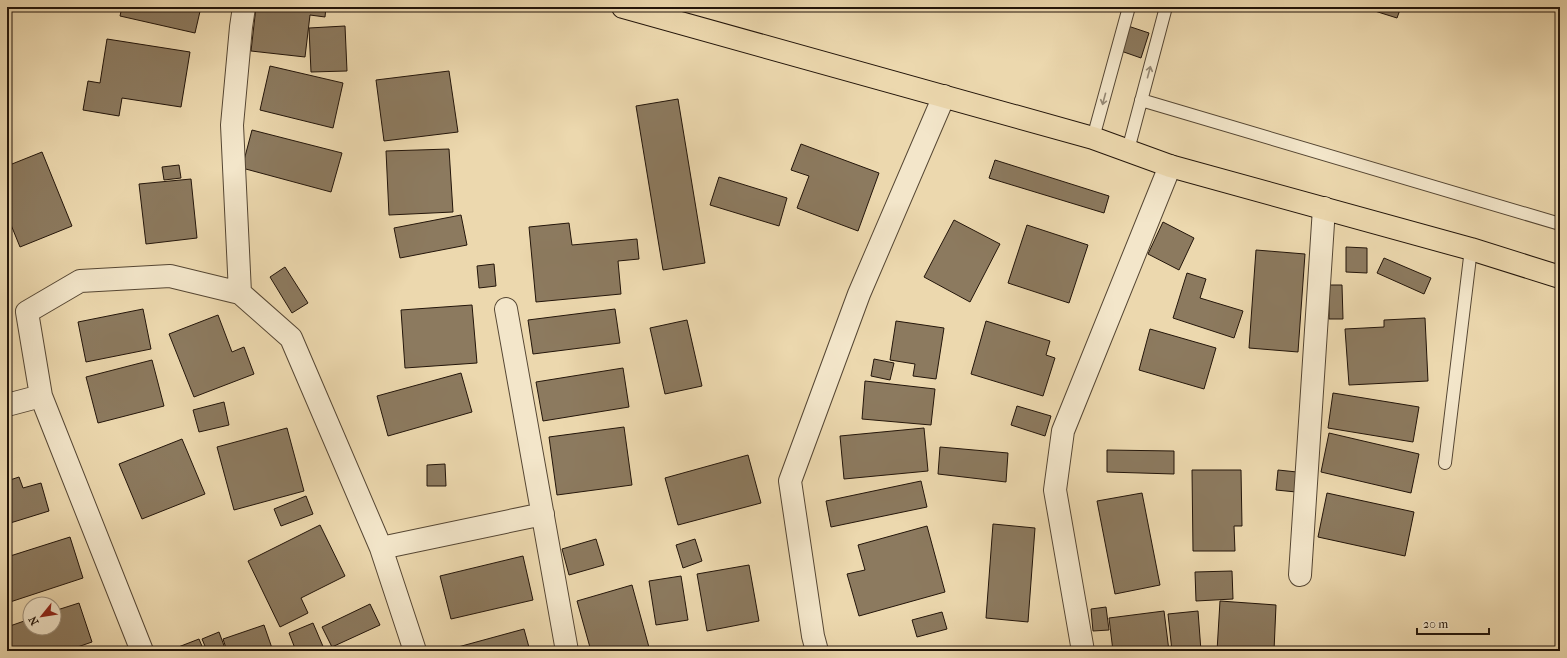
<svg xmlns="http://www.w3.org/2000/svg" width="1567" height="658" font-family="'IM FELL French Canon',serif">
	<rect width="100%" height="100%" fill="#ecd8ae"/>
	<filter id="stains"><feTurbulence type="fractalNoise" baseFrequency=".005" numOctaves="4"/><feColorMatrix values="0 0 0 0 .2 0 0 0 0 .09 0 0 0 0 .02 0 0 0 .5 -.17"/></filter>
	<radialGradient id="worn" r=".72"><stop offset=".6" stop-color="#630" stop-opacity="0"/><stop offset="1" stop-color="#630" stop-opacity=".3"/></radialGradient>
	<path fill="#8c7a5f" stroke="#23150a" d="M 122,7 L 201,7 L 195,33 L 120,16 Z
		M 256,7 L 326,7 L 325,17 L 310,15 L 305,57 L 251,51 Z
		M 1362,7 L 1401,7 L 1397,18 Z
		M 345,26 L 347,71 L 311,72 L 309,28 Z
		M 1128,26 L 1149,33 L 1141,58 L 1121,51 Z
		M 107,39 L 190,52 L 181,107 L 122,98 L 119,116 L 83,110 L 88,81 L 100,83 Z
		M 270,66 L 343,83 L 333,128 L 260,110 Z
		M 449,71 L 458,132 L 384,141 L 376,80 Z
		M 678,99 L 705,263 L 663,270 L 636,106 Z
		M 252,130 L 342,153 L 331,192 L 242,168 Z
		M 801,144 L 879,173 L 858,231 L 797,208 L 809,176 L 791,170 Z
		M 449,149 L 453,212 L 389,215 L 386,151 Z
		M 42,152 L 72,226 L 20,247 L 7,215 L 7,166 Z
		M 995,160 L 1109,196 L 1104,213 L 989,178 Z
		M 179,165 L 181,178 L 164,180 L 162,167 Z
		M 719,177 L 787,198 L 779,226 L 710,205 Z
		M 191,179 L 197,238 L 146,244 L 139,184 Z
		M 461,215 L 467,245 L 400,258 L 394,228 Z
		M 954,220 L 1000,244 L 970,302 L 924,277 Z
		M 1163,222 L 1194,238 L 1179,270 L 1148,254 Z
		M 569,223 L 572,245 L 637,239 L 639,259 L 618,261 L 621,294 L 536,302 L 529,227 Z
		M 1027,225 L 1088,245 L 1069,303 L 1008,283 Z
		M 1346,247 L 1367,248 L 1367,273 L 1346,272 Z
		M 1256,250 L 1305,254 L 1298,352 L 1249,348 Z
		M 1384,258 L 1431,278 L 1424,294 L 1377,273 Z
		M 494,264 L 496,286 L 479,288 L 477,266 Z
		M 285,267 L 308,303 L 292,313 L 270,277 Z
		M 1187,273 L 1206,279 L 1200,298 L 1243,311 L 1234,338 L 1173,318 Z
		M 1329,285 L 1342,285 L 1343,319 L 1329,319 Z
		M 472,305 L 477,363 L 405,368 L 401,310 Z
		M 143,309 L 151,349 L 86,362 L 78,322 Z
		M 615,309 L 620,343 L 533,354 L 528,320 Z
		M 218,315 L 232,352 L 244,347 L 254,374 L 194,397 L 169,334 Z
		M 1425,318 L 1428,381 L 1349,385 L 1345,329 L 1384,327 L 1384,320 Z
		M 687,320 L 702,386 L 665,394 L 650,328 Z
		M 896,321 L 944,328 L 936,379 L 913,376 L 915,364 L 890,360 Z
		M 986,321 L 1050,341 L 1046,355 L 1055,358 L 1043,396 L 971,374 Z
		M 1150,329 L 1216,348 L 1204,389 L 1139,370 Z
		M 874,359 L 894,363 L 890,380 L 871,376 Z
		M 152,360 L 164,406 L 98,423 L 86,377 Z
		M 623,368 L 629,407 L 543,421 L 536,382 Z
		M 461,373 L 472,412 L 388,436 L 377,396 Z
		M 865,381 L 935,389 L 931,425 L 862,419 Z
		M 1333,393 L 1419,407 L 1413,442 L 1328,428 Z
		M 224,402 L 229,425 L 199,432 L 193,410 Z
		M 1017,406 L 1051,416 L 1045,436 L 1011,425 Z
		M 624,427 L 632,485 L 557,495 L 549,437 Z
		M 287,428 L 304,491 L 234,510 L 217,447 Z
		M 924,428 L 928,471 L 844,479 L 840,436 Z
		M 1329,433 L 1419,454 L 1411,493 L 1321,472 Z
		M 182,439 L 205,494 L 142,519 L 119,464 Z
		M 940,447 L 1008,453 L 1006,482 L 938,474 Z
		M 1107,450 L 1174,451 L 1174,474 L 1107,472 Z
		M 748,455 L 761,503 L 678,525 L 665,478 Z
		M 445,464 L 446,486 L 427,486 L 427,465 Z
		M 1192,470 L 1241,470 L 1242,526 L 1234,526 L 1235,551 L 1193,551 Z
		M 1278,470 L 1297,472 L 1296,492 L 1276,490 Z
		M 19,477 L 23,488 L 41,483 L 49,511 L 7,524 L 7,481 Z
		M 921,481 L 927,507 L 831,527 L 826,501 Z
		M 1142,493 L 1160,585 L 1115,594 L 1097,501 Z
		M 1327,493 L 1414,512 L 1405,556 L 1318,537 Z
		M 306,496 L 313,514 L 281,526 L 274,509 Z
		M 993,524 L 1035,528 L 1028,622 L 986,618 Z
		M 320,525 L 345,576 L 301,598 L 308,613 L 280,627 L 248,561 Z
		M 927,526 L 945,592 L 859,616 L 847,574 L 865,570 L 858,545 Z
		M 70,537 L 83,578 L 7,603 L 7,557 Z
		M 596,539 L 604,565 L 569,575 L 562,549 Z
		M 695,539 L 702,561 L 683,568 L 676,545 Z
		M 523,556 L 533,600 L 451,619 L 440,576 Z
		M 749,565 L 759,621 L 707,631 L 697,574 Z
		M 1232,571 L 1233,599 L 1196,601 L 1195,572 Z
		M 681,576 L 688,620 L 656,625 L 649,581 Z
		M 632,585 L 650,651 L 591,651 L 577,601 Z
		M 1220,601 L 1276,605 L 1274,651 L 1217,651 Z
		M 79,603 L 92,642 L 66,651 L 7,651 L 7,627 L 30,619 L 30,628 L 54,628 L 54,611 Z
		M 370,604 L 380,625 L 332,647 L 322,627 Z
		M 1106,607 L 1109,630 L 1093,631 L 1091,609 Z
		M 1164,611 L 1169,651 L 1113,651 L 1109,618 Z
		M 1198,611 L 1201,651 L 1172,651 L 1168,614 Z
		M 942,612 L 947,629 L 917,637 L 912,620 Z
		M 313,623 L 325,651 L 296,651 L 289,633 Z
		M 264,625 L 273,651 L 227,651 L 223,639 Z
		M 524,629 L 530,651 L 459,651 L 458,647 Z
		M 219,632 L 226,651 L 207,651 L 202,639 Z
		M 199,639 L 204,651 L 168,651 Z"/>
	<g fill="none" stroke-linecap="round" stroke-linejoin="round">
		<defs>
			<path id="lane" d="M 1141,100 L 1560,224
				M 1093,138 L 1129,7
				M 1128,150 L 1166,7
				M 1445,463 L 1471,249"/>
			<path id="street" d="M 240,293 L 232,125 L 241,27 L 244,7
				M 506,309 L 567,651
				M 7,405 L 41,396
				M 381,548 L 543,514
				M 1300,575 L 1324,208
				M 142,651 L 41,396 L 27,312 L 80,281 L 170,276 L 240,293 L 291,338 L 381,548 L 415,651
				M 817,651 L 813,636 L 790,481 L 859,294 L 944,96
				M 1083,651 L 1055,490 L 1063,431 L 1170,166"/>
			<path id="primary" d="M 623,7 L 1093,138 L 1170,166 L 1471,249 L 1560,277"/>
		</defs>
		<use href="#lane" stroke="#554633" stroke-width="14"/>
		<use href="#street" stroke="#554633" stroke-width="24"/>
		<use href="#primary" stroke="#23150a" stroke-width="24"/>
		<use href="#lane" stroke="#f3e6ca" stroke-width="12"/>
		<use href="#street" stroke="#f3e6ca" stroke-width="22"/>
		<use href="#primary" stroke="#ecd8ae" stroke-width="22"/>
	</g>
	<defs><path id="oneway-shaft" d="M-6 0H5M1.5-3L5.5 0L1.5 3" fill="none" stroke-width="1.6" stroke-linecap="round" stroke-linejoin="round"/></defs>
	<g stroke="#958874">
		<use href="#oneway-shaft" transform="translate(1149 72) rotate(-75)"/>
		<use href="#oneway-shaft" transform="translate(1104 99) rotate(105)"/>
	</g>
	<rect width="1567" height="658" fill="none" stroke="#ecd8ae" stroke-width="24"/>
	<rect x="8" y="8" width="1551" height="642" fill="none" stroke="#23150a" stroke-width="2"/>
	<rect x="12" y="12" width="1543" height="634" fill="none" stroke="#23150a"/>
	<g transform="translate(42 616) rotate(240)"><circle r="19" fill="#f3e6ca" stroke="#a0927d"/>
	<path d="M0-3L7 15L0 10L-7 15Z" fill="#8f2418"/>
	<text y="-6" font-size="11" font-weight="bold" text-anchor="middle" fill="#23150a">N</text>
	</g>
	<path d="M1417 628v6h72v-6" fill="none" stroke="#23150a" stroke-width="2"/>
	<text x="1423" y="628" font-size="12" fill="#23150a" stroke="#f3e6ca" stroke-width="3" paint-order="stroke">20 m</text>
	<rect width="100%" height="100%" filter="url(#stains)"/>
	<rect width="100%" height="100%" fill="url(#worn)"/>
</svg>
